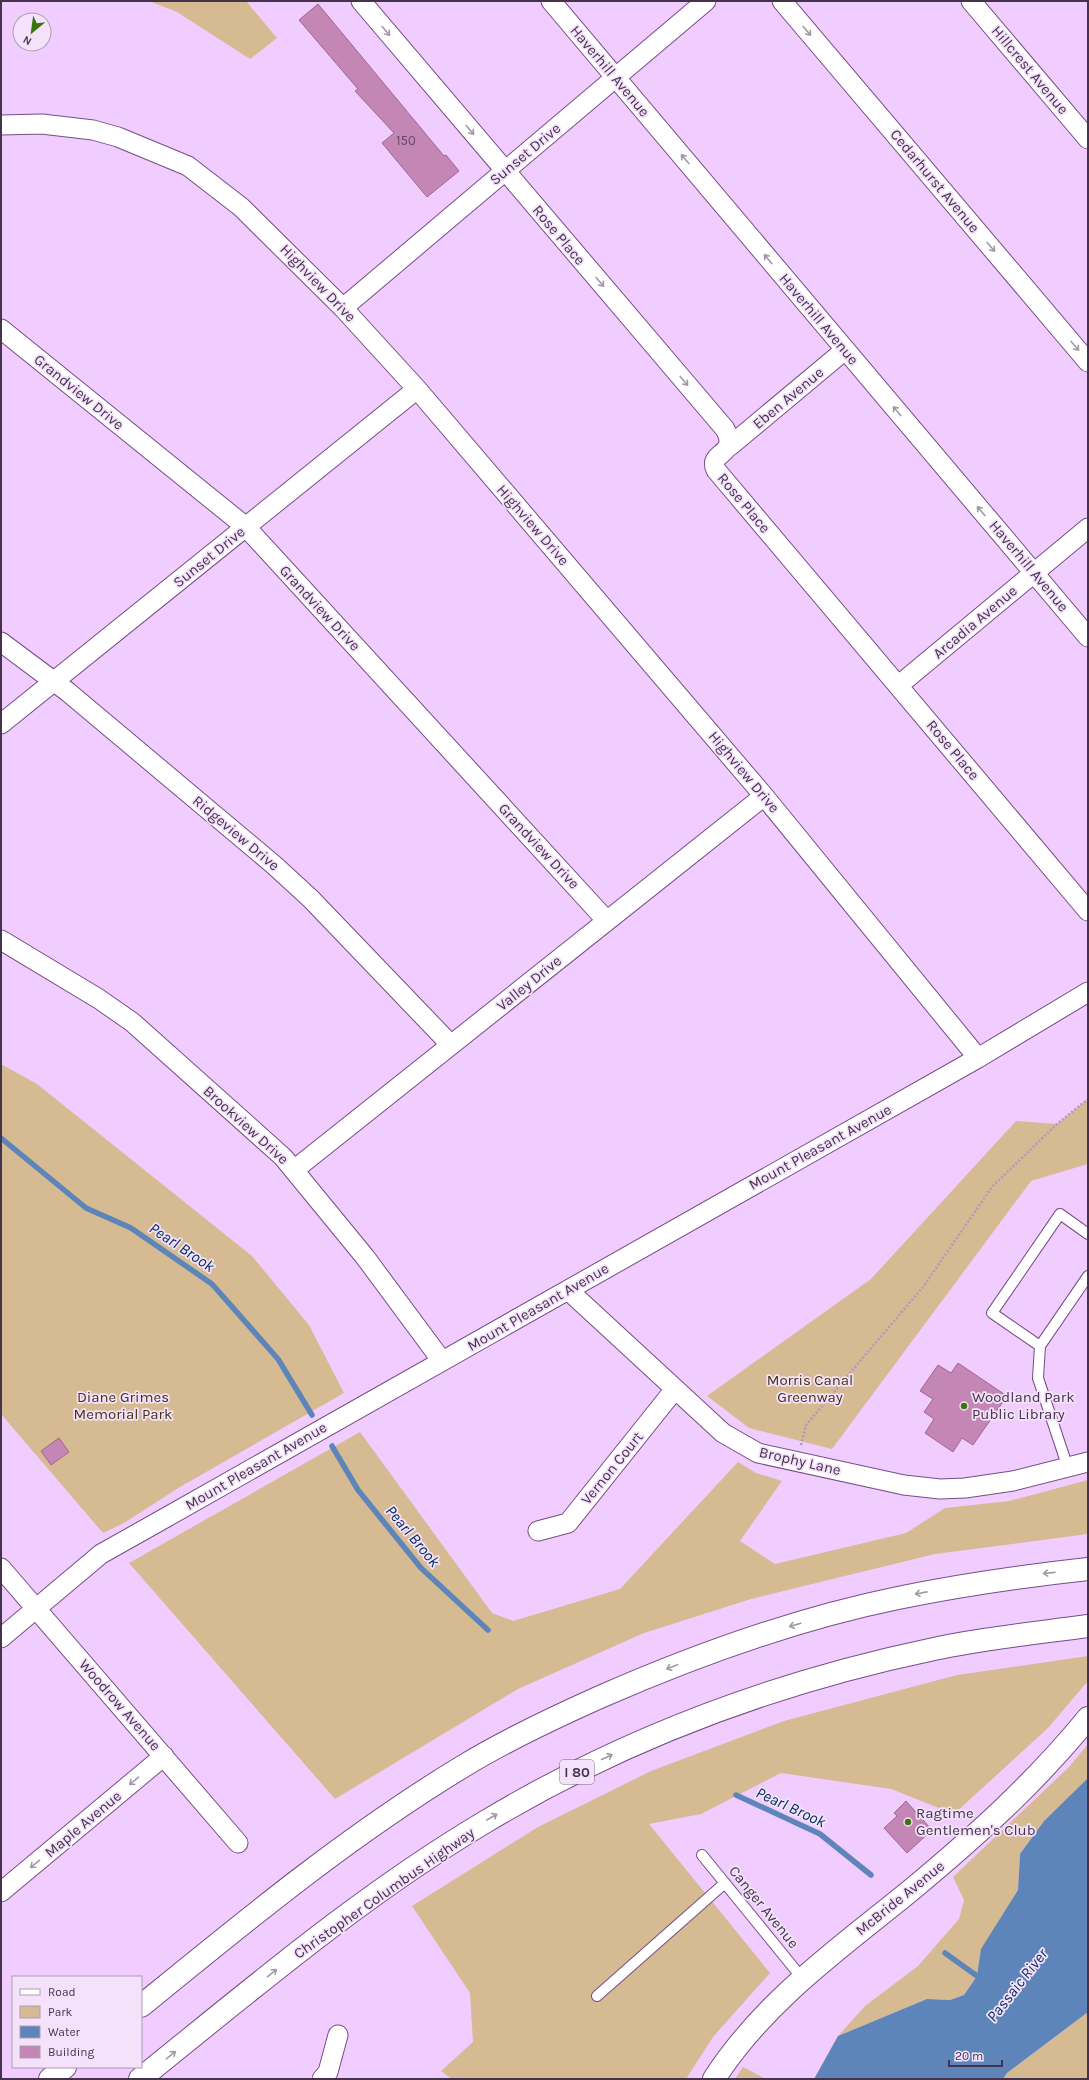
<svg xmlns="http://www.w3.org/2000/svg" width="1089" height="2080" font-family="Karla,sans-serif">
	<rect width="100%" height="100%" fill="#f1cdff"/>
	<path fill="#d6ba92" d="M 149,1 L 246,1 L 277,38 L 250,59 L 177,12 Z
		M 1,1064 L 37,1084 L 252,1256 L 309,1325 L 344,1393 L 180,1487 L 124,1523 L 103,1533 L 1,1414 Z
		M 1088,1099 L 1088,1164 L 1031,1181 L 832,1449 L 749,1428 L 707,1396 L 871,1279 L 1016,1121 L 1057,1124 Z
		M 360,1432 L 492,1613 L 513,1621 L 620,1589 L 738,1462 L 756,1473 L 782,1481 L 740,1541 L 775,1564 L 906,1533 L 945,1508 L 1009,1501 L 1088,1480 L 1088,1534 L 935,1554 L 751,1599 L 644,1633 L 518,1689 L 335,1799 L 129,1563 Z
		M 1088,1656 L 1088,1681 L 1048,1728 L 954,1814 L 891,1789 L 781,1773 L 701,1814 L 649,1824 L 770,1973 L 713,2037 L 686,2079 L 452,2079 L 441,2071 L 473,2042 L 470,1993 L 412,1906 L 538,1827 L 651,1771 L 784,1721 L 957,1675 Z
		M 1088,1744 L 1088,1778 L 1044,1821 L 1020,1854 L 1018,1890 L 982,1949 L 977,1976 L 964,1995 L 950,2000 L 927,1999 L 838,2036 L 865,2006 L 918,1966 L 959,1919 L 964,1900 L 953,1877 L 1069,1767 Z
		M 1088,2012 L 1088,2079 L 1003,2079 L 1007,2073 Z
		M 743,2067 L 766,2079 L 735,2079 Z"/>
	<path fill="#5e85ba" d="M 1088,1778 L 1088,2012 L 1007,2073 L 1003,2079 L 814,2079 L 838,2036 L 927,1999 L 950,2000 L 964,1995 L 977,1976 L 981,1949 L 1018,1890 L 1020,1854 L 1044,1821 Z"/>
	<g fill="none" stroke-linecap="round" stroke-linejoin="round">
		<path stroke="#5e85ba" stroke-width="5.5" d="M 1,1138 L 86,1208 L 131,1228 L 212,1284 L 278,1359 L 312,1415
			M 332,1446 L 358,1490 L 421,1568 L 488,1630
			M 736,1795 L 820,1834 L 871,1875
			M 945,1953 L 977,1976"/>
	</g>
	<path fill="#c487b5" stroke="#a16692" d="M 318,4 L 444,156 L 446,155 L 459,171 L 427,197 L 382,143 L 394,133 L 355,91 L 358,89 L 299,20 Z
		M 958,1363 L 1007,1396 L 973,1445 L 962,1438 L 953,1452 L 925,1433 L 934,1419 L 924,1412 L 933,1399 L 920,1391 L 938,1365 L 951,1373 Z
		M 59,1438 L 69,1452 L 51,1465 L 41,1451 Z
		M 906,1801 L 932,1830 L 907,1853 L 884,1828 L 897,1816 L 894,1813 Z"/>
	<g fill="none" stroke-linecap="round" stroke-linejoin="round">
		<defs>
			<path id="lane" d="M 1040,1346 L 992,1313 L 1060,1214 L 1088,1234
				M 1068,1468 L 1038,1378 L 1040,1346 L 1088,1276
				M 702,1855 L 802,1978
				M 597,1996 L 725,1883"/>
			<path id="street" d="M 361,1 L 725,429 C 740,456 707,451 716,470 L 1088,911
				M 551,1 L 1088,637
				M 782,1 L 1088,362
				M 971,1 L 1088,139
				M 1,125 L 42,124 L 93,130 L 118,137 L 188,166 L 241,207 L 343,308 L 417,389 L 764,796 L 978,1058
				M 343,308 L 706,1
				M 1,329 L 246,527 L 607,921
				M 730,446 L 845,350
				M 1,642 L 68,692 L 274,865 L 311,899 L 451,1045
				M 899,685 L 1088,528
				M 1,724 L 417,389
				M 1,940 L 99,999 L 132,1022 L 283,1157 L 365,1257 L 442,1361
				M 294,1170 L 764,796
				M 568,1290 L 723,1433 L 758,1453 L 904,1485 L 940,1489 L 965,1488 L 1013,1481 L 1088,1462
				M 538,1531 L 568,1523 L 675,1389
				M 1,1568 L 238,1843
				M 1,1638 L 101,1554 L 165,1518 L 978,1058 L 1088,992
				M 1,1892 L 164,1756
				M 322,2079 L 328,2072 L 338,2035"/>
			<path id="secondary" d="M 714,2079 C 764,2001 840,1948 910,1891 C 975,1837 1035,1783 1088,1718"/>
			<path id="highway" d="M 141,2006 C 244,1922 348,1836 462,1767 C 506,1740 553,1718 600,1697 C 696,1655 795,1619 898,1598 C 961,1585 1024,1576 1088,1569
				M 50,2079 L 65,2067
				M 140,2079 C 252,1989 362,1895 485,1822 C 623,1739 776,1682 934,1649 C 985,1638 1037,1633 1088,1626"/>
		</defs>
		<use href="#lane" stroke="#754d84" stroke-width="12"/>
		<use href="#street" stroke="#754d84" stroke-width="21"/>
		<use href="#secondary" stroke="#754d84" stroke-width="24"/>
		<use href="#highway" stroke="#754d84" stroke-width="24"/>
		<path stroke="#b597c0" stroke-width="2.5" stroke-dasharray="2 2" stroke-linecap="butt" d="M 801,1445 L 806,1425 L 923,1287 L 992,1187 L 1057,1124 L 1088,1099"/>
		<use href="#lane" stroke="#fff" stroke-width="10"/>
		<use href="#street" stroke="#fff" stroke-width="19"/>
		<use href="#secondary" stroke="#fff" stroke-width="22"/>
		<use href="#highway" stroke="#fff" stroke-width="22"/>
	</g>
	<defs><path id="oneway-shaft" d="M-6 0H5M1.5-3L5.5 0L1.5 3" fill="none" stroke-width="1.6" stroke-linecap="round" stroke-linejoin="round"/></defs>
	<g stroke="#a299a6">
		<use href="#oneway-shaft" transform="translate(386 31) rotate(50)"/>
		<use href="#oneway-shaft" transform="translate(807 31) rotate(50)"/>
		<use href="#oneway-shaft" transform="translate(470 130) rotate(50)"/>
		<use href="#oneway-shaft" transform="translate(685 159) rotate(-130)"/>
		<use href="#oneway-shaft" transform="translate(991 247) rotate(50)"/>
		<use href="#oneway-shaft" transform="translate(768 259) rotate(-130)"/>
		<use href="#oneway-shaft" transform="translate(600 282) rotate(50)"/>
		<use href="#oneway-shaft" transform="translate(1075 346) rotate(50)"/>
		<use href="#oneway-shaft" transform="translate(684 381) rotate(50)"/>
		<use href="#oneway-shaft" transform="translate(897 411) rotate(-130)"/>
		<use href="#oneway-shaft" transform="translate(981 511) rotate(-130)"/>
		<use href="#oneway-shaft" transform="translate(1049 1573) rotate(174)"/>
		<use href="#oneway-shaft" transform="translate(921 1593) rotate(169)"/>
		<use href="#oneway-shaft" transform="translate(795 1625) rotate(164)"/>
		<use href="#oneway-shaft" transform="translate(672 1667) rotate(159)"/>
		<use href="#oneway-shaft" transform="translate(607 1757) rotate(-24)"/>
		<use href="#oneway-shaft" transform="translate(134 1781) rotate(140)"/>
		<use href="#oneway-shaft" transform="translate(492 1817) rotate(-30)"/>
		<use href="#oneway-shaft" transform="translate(35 1864) rotate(140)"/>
		<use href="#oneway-shaft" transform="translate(272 1973) rotate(-39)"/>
		<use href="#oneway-shaft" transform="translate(171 2055) rotate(-39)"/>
	</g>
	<g fill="#3a760f" stroke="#f4e2fb" stroke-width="1.5">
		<circle cx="964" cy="1406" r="4"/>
		<circle cx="908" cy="1822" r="4"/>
	</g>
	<g text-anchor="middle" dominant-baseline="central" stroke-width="3.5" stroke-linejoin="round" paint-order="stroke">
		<g font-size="13" fill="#654866">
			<text x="406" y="140">150</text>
		</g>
		<rect fill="#f4e2fb" stroke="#7a6880" stroke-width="1" x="560" y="1760" width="34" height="24" rx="3"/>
		<g font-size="14" font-weight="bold" fill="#45334c">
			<text x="577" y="1772">I 80</text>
		</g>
		<g font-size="15" fill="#45334c" stroke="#f4e2fb">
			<text transform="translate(1030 70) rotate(50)">Hillcrest Avenue</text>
			<text transform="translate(610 71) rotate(50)">Haverhill Avenue</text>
			<text transform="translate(525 154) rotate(-40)">Sunset Drive</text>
			<text transform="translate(935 181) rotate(50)">Cedarhurst Avenue</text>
			<text transform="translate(559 235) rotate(50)">Rose Place</text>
			<text transform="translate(318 283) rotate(46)">Highview Drive</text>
			<text transform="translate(819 319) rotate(50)">Haverhill Avenue</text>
			<text transform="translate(79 392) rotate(39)">Grandview Drive</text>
			<text transform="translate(788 398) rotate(-40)">Eben Avenue</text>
			<text transform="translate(744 503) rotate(50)">Rose Place</text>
			<text transform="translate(533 525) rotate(49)">Highview Drive</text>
			<text transform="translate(209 557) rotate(-39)">Sunset Drive</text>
			<text transform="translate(1029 566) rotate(50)">Haverhill Avenue</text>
			<text transform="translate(320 608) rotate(47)">Grandview Drive</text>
			<text transform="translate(975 622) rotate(-40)">Arcadia Avenue</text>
			<text transform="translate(953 750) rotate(50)">Rose Place</text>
			<text transform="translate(744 772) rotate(50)">Highview Drive</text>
			<text transform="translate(236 833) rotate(40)">Ridgeview Drive</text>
			<text transform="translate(539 846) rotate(47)">Grandview Drive</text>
			<text transform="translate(529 983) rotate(-39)">Valley Drive</text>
			<text transform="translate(246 1125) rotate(42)">Brookview Drive</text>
			<text transform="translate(820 1147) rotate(-29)">Mount Pleasant Avenue</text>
			<text transform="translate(538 1307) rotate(-30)">Mount Pleasant Avenue</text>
			<text transform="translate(800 1461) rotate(13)">Brophy Lane</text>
			<text transform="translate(256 1466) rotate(-30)">Mount Pleasant Avenue</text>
			<text transform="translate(612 1468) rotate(-51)">Vernon Court</text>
			<text transform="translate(120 1705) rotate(49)">Woodrow Avenue</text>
			<text transform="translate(83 1824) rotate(-40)">Maple Avenue</text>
			<text transform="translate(384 1893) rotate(-35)">Christopher Columbus Highway</text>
			<text transform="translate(900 1898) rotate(-39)">McBride Avenue</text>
			<text transform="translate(764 1907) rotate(51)">Canger Avenue</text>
		</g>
		<g font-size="15" fill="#443217" stroke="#f4e2fb">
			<text x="810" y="1380">Morris Canal<tspan x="810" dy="17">Greenway</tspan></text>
			<text x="123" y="1397">Diane Grimes<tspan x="123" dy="17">Memorial Park</tspan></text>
		</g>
		<g font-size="15" fill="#45334c" stroke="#f4e2fb" text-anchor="start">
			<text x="972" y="1397">Woodland Park<tspan x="972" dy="17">Public Library</tspan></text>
			<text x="916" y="1813">Ragtime<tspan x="916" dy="17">Gentlemen's Club</tspan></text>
		</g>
		<g font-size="16" font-style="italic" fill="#083062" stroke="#f4e2fb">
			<text transform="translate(182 1247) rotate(34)">Pearl Brook</text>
			<text transform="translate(413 1536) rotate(50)">Pearl Brook</text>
			<text transform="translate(791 1807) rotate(25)">Pearl Brook</text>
			<text transform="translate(1017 1985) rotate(-52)">Passaic River</text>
		</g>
	</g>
	<rect width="1089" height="2080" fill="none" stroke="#45334c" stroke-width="4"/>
	<rect x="12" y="1976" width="130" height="92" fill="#f4e2fb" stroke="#ae9cb5"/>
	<rect x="20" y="1989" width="20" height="6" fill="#ffffff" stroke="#ae9cb5"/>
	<text x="48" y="1996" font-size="12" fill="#45334c">Road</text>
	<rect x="20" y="2006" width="20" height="12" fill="#d6ba92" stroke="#ae9cb5"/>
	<text x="48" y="2016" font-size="12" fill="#45334c">Park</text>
	<rect x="20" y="2026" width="20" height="12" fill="#5e85ba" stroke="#ae9cb5"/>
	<text x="48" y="2036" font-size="12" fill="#45334c">Water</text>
	<rect x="20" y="2046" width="20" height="12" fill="#c487b5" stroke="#ae9cb5"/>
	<text x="48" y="2056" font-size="12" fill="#45334c">Building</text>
	<g transform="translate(32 32) rotate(209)"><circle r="19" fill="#f4e2fb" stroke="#ae9cb5"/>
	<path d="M0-3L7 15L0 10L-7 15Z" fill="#3a760f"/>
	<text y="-6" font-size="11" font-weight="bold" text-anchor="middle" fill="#45334c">N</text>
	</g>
	<path d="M949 2060v6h53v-6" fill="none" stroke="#45334c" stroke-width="2"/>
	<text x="955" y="2060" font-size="12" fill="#45334c" stroke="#f4e2fb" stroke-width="3" paint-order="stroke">20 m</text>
</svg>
